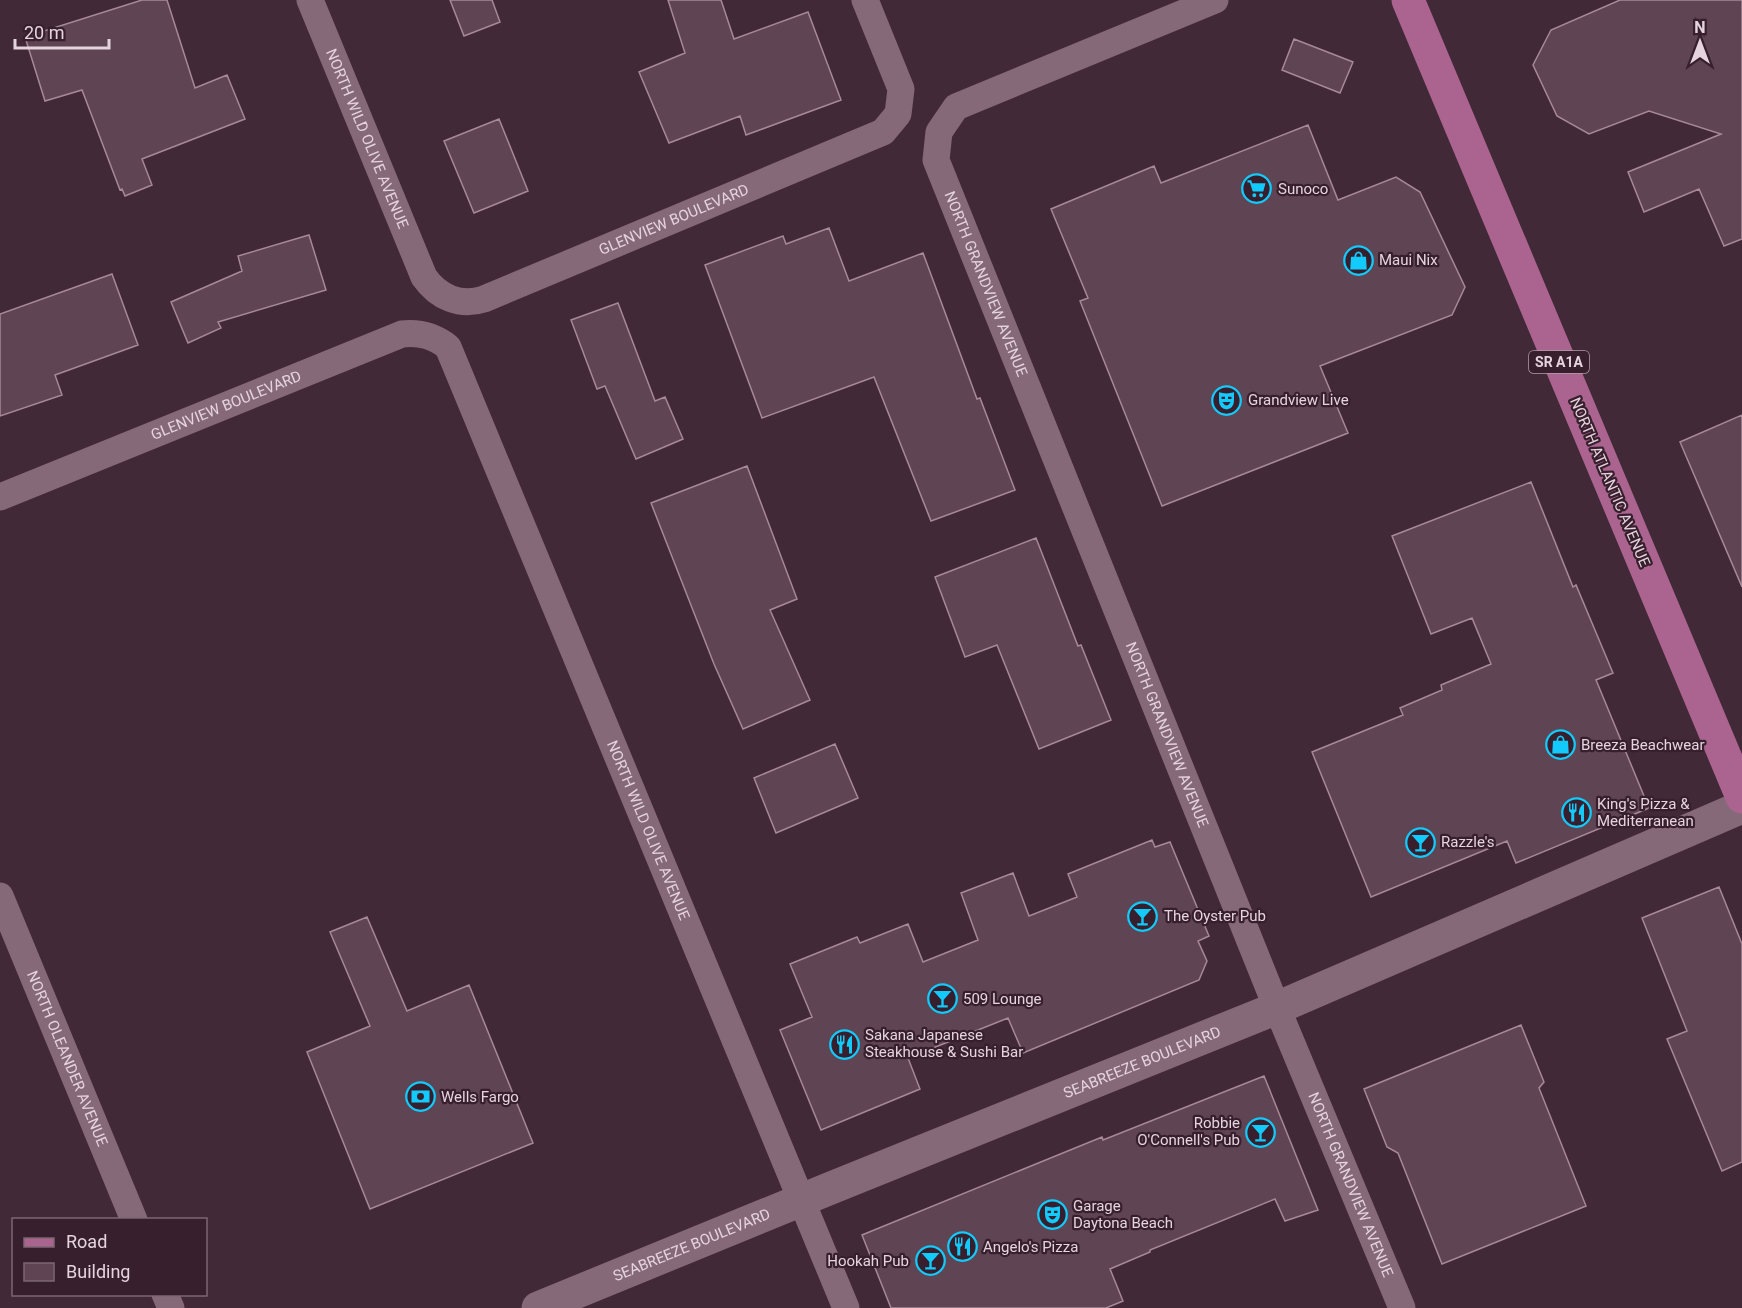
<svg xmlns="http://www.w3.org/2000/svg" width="1742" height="1308" font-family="Roboto,sans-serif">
	<rect width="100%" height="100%" fill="#422937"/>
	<path fill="#5f4453" stroke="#a78999" stroke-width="1.5" d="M 142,0 L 167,0 L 195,88 L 227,75 L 245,119 L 142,159 L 152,185 L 125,196 L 122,189 L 120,190 L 82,90 L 45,101 L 25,37 Z
		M 450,0 L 492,0 L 500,22 L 464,36 Z
		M 668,0 L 721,0 L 734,39 L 808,12 L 841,100 L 746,135 L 740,116 L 669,143 L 639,72 L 685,53 Z
		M 1620,0 L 1742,0 L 1742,239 L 1724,246 L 1699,189 L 1644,212 L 1628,172 L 1721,134 L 1649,111 L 1589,134 L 1557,116 L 1533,65 L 1551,30 Z
		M 1294,39 L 1353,62 L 1340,93 L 1282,70 Z
		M 499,119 L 528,191 L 474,213 L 444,141 Z
		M 1308,125 L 1338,200 L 1396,177 L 1420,192 L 1465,287 L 1452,315 L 1320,366 L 1348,433 L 1162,506 L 1080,301 L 1088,298 L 1051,209 L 1154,166 L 1161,183 Z
		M 829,228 L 849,281 L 923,253 L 977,399 L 980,398 L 1015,490 L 931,521 L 874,377 L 762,418 L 705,265 L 783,236 L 786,244 Z
		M 309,235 L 326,290 L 218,322 L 221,328 L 188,343 L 171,302 L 242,271 L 238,256 Z
		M 112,274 L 138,345 L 55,375 L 62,395 L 0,416 L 0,314 Z
		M 618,303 L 655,401 L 665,397 L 683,439 L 636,459 L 605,386 L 597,389 L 571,320 Z
		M 1742,415 L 1742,587 L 1680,442 Z
		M 747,466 L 797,599 L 770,610 L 810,700 L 743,729 L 714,664 L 651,503 Z
		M 1531,482 L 1573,587 L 1576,585 L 1613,673 L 1596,680 L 1649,808 L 1516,863 L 1507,841 L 1371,897 L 1312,752 L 1403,715 L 1400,708 L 1442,690 L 1441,685 L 1491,664 L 1472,618 L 1431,634 L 1392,536 Z
		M 1036,538 L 1078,646 L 1081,645 L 1111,720 L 1039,749 L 997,645 L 965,657 L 935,577 Z
		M 835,744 L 858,798 L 776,833 L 754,778 Z
		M 1152,840 L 1155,847 L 1170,842 L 1209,936 L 1198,941 L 1207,961 L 1199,980 L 1023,1053 L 1008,1018 L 908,1058 L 920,1089 L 821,1130 L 780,1030 L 812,1017 L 790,964 L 857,937 L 860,943 L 908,924 L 923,962 L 978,940 L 961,893 L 1013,873 L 1029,916 L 1077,897 L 1068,874 Z
		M 1719,887 L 1742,944 L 1742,1162 L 1722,1171 L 1667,1039 L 1687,1031 L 1642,918 Z
		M 367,917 L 407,1011 L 469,985 L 533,1143 L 370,1209 L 307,1052 L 370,1026 L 330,932 Z
		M 1521,1025 L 1544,1082 L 1539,1088 L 1586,1206 L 1442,1264 L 1398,1153 L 1387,1147 L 1364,1089 Z
		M 1264,1076 L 1318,1210 L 1285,1221 L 1275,1199 L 1150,1250 L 1150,1252 L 1110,1269 L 1123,1301 L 1106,1308 L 891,1308 L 862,1235 L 1102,1137 L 1103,1140 Z"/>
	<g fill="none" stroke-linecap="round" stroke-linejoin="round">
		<g stroke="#866979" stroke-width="27">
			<path id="s1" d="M 310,0 L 424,277 C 438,297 460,307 484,299 L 883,132 L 898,114 L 901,89 L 865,0"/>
			<path id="s2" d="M 1215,0 L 956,107 L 939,132 L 936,160 L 1270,991 L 1402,1308"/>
			<path id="s3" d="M 0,497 L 402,334 C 420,332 434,336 448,347 L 846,1308"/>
			<path id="s4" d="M 0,896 L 134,1220"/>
			<path d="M 165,1294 L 171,1308"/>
		</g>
		<path stroke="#866979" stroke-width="33" id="s5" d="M 538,1308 L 831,1188 L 1277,1008 L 1742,807"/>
		<path stroke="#ab648f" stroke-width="33" d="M 1408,0 L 1742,797"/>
	</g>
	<defs>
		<symbol id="supermarket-ring" viewBox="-11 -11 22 22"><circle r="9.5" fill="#371f2d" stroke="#12cafb" stroke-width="1.5"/><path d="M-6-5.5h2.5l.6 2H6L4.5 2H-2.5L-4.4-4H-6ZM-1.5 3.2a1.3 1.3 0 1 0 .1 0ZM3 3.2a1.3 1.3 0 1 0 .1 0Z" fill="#12cafb"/></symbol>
		<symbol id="shop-ring" viewBox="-11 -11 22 22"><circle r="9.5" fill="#371f2d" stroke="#12cafb" stroke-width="1.5"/><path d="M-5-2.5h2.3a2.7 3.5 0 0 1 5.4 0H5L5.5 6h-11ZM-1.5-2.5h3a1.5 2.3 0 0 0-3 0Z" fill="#12cafb"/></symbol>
		<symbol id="theatre-ring" viewBox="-11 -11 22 22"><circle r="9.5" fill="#371f2d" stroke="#12cafb" stroke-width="1.5"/><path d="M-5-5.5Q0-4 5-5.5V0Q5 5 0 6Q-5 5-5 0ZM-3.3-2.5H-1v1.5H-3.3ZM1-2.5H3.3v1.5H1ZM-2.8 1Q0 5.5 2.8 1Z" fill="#12cafb"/></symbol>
		<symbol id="restaurant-ring" viewBox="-11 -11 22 22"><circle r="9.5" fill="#371f2d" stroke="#12cafb" stroke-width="1.5"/><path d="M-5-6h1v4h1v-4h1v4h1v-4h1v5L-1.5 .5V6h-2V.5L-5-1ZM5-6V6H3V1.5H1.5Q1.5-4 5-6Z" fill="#12cafb"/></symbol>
		<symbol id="bar-ring" viewBox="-11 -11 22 22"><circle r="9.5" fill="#371f2d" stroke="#12cafb" stroke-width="1.5"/><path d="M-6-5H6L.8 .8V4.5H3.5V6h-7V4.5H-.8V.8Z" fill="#12cafb"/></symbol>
		<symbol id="bank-ring" viewBox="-11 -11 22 22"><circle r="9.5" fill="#371f2d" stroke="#12cafb" stroke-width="1.5"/><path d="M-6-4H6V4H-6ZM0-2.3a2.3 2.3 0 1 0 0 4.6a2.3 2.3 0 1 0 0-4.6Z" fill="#12cafb"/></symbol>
	</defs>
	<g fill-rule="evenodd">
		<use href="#supermarket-ring" x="1240" y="172" width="33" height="33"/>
		<use href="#shop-ring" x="1342" y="244" width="33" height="33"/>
		<use href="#theatre-ring" x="1210" y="384" width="33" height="33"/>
		<use href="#shop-ring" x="1544" y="728" width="33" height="33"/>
		<use href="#restaurant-ring" x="1560" y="796" width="33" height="33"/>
		<use href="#bar-ring" x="1404" y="826" width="33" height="33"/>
		<use href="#bar-ring" x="1126" y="900" width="33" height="33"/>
		<use href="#bar-ring" x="926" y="982" width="33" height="33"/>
		<use href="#restaurant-ring" x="828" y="1028" width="33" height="33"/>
		<use href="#bank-ring" x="404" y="1080" width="33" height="33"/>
		<use href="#bar-ring" x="1244" y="1116" width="33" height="33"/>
		<use href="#theatre-ring" x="1036" y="1198" width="33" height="33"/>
		<use href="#restaurant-ring" x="946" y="1230" width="33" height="33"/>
		<use href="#bar-ring" x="914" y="1244" width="33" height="33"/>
	</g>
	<g text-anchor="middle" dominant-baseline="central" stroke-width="4.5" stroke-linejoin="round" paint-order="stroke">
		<rect fill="#371f2d" stroke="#b19ea8" stroke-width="1.5" x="1529" y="351" width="60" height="22" rx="4.5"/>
		<g font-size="14" font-weight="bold" fill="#e5d4dd">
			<text x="1559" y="362">SR A1A</text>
		</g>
		<g font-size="15" fill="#e5d4dd" stroke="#371f2d">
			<text stroke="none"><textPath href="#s1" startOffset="150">NORTH WILD OLIVE AVENUE</textPath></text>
			<text stroke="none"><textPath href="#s1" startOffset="574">GLENVIEW BOULEVARD</textPath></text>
			<text stroke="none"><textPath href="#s2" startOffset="472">NORTH GRANDVIEW AVENUE</textPath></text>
			<text stroke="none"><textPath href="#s3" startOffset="244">GLENVIEW BOULEVARD</textPath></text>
			<text transform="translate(1610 482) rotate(67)">NORTH ATLANTIC AVENUE</text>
			<text stroke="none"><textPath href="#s2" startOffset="958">NORTH GRANDVIEW AVENUE</textPath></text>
			<text stroke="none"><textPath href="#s3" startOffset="1006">NORTH WILD OLIVE AVENUE</textPath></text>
			<text stroke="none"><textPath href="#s4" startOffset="176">NORTH OLEANDER AVENUE</textPath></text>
			<text stroke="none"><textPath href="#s5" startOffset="652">SEABREEZE BOULEVARD</textPath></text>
			<text stroke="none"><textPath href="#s2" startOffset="1444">NORTH GRANDVIEW AVENUE</textPath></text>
			<text stroke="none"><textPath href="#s5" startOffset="166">SEABREEZE BOULEVARD</textPath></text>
		</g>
		<g font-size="15" fill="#e5d4dd" stroke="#371f2d" text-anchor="start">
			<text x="1278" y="189">Sunoco</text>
			<text x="1379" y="260">Maui Nix</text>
			<text x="1248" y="400">Grandview Live</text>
			<text x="1581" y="745">Breeza Beachwear</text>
			<text x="1597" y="804">King's Pizza &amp;<tspan x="1597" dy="17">Mediterranean</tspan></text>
			<text x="1441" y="842">Razzle's</text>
			<text x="1164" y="916">The Oyster Pub</text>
			<text x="963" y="999">509 Lounge</text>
			<text x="865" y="1035">Sakana Japanese<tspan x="865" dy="17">Steakhouse &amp; Sushi Bar</tspan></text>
			<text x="441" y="1097">Wells Fargo</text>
			<text x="1240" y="1123" text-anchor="end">Robbie<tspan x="1240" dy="17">O'Connell's Pub</tspan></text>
			<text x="1073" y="1206">Garage<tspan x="1073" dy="17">Daytona Beach</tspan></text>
			<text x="983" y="1247">Angelo's Pizza</text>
			<text x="909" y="1261" text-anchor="end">Hookah Pub</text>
		</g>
	</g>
	<rect x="12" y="1218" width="195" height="78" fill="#371f2d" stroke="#7d6773" stroke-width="1.5"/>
	<rect x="24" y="1238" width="30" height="9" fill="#ab648f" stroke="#7d6773" stroke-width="1.5"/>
	<text x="66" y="1248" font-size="18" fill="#e5d4dd">Road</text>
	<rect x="24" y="1263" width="30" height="18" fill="#5f4453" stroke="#7d6773" stroke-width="1.5"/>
	<text x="66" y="1278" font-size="18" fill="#e5d4dd">Building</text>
	<g transform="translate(1700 42)" stroke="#371f2d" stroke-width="4.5" paint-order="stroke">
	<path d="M0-4.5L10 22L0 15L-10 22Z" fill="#e5d4dd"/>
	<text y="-9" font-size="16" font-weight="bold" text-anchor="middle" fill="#e5d4dd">N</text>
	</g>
	<path d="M15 39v9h94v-9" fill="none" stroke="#e5d4dd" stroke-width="3"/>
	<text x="24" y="39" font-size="18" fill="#e5d4dd" stroke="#371f2d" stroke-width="4.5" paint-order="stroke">20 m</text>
</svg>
